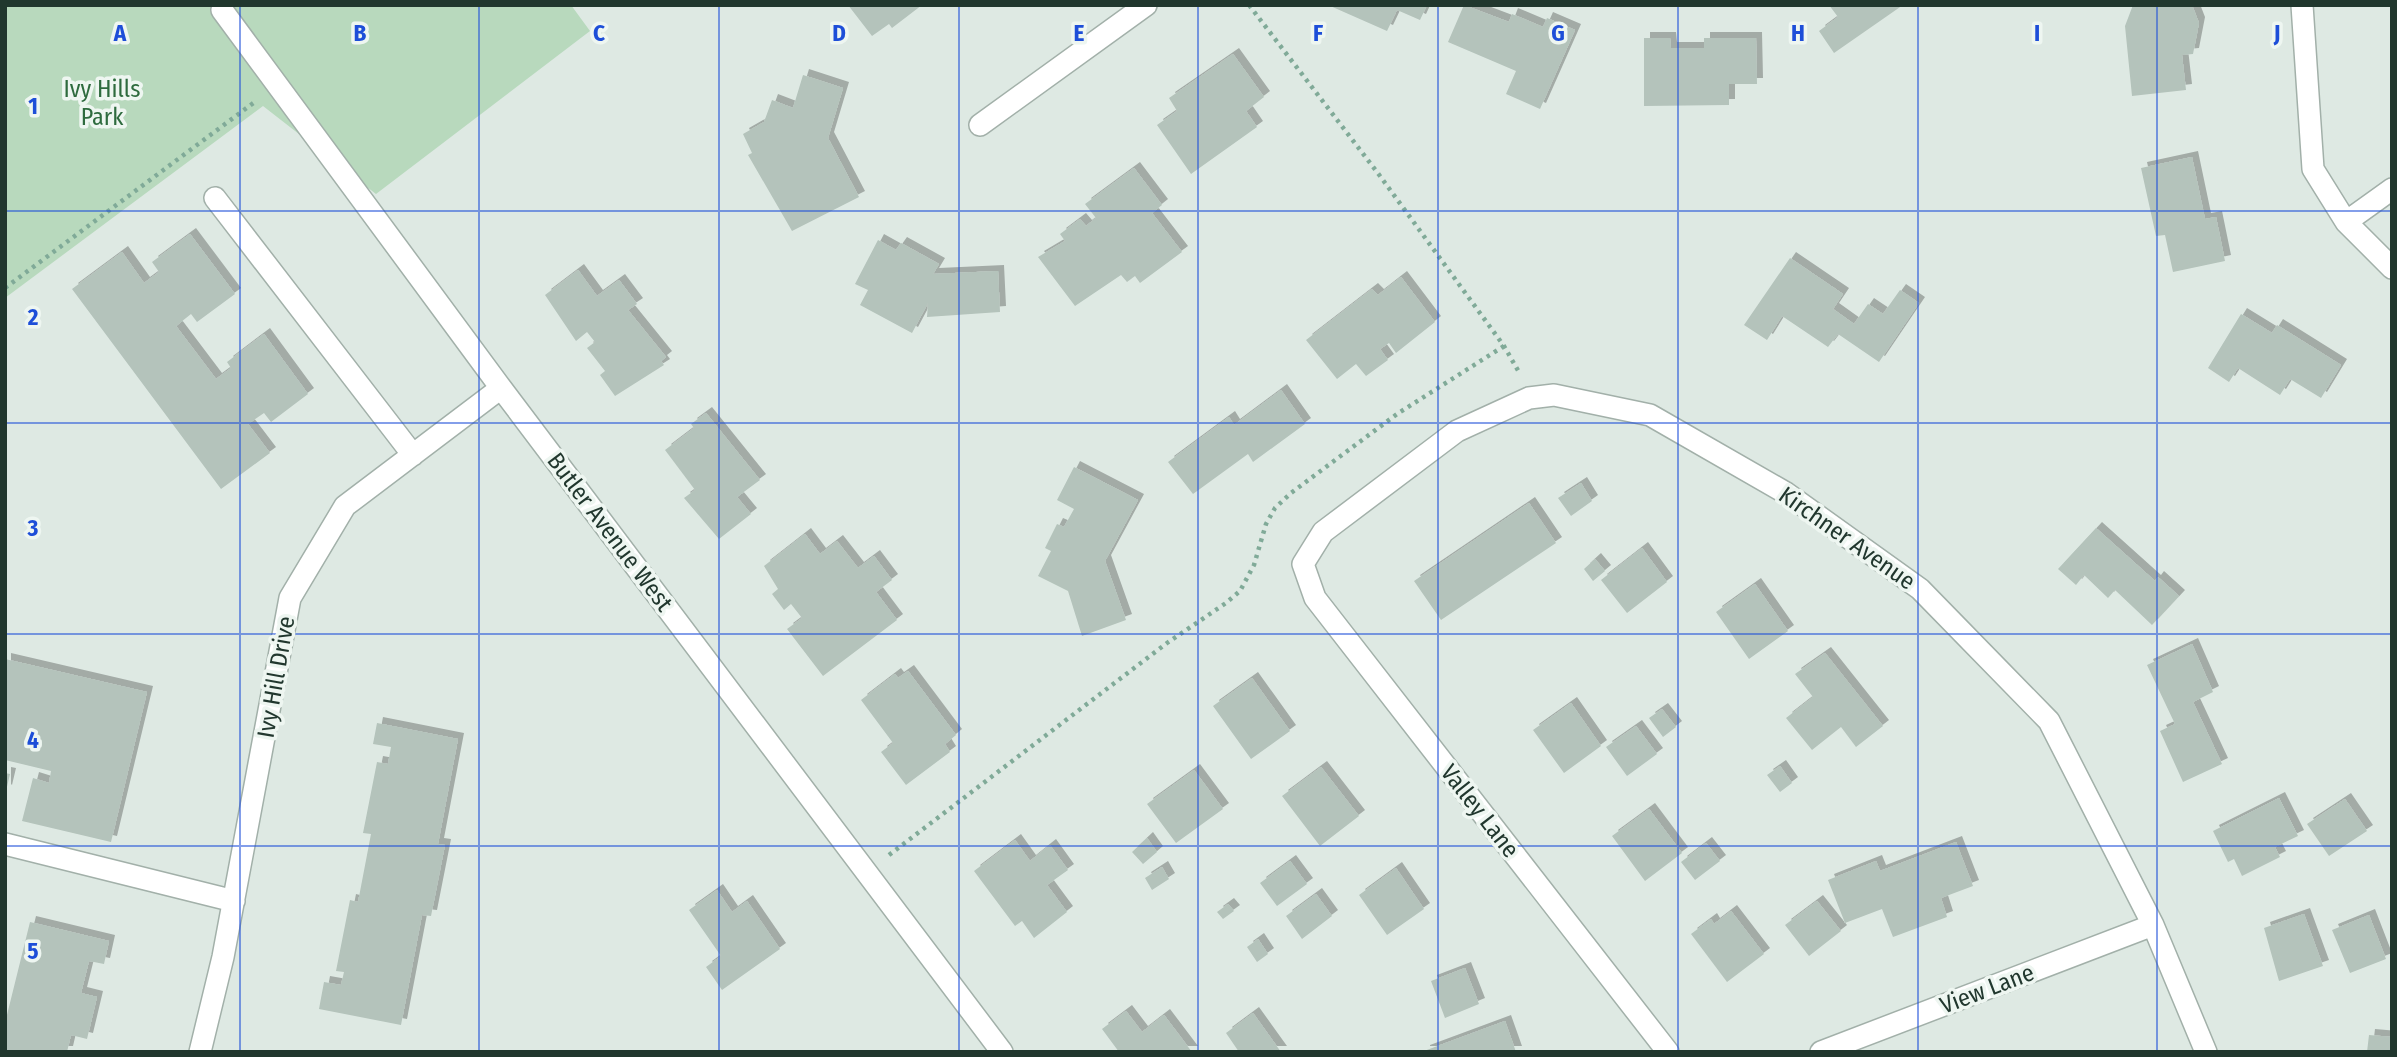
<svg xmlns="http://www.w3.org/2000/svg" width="2397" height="1057" font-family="'Fira Sans Condensed',sans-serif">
	<defs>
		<filter id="shadow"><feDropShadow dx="6" dy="-6" stdDeviation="0" flood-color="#0004"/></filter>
	</defs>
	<rect width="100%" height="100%" fill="#dee9e3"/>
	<path fill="#b8d9bd" d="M 5,5 L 571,5 L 590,31 L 376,194 L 263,106 L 5,298 Z"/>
	<path fill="#b4c3bb" filter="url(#shadow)" d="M 848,5 L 922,5 L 892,28 L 889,24 L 872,36 Z
		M 1328,5 L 1427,5 L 1420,20 L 1397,10 L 1387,31 Z
		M 1464,5 L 1509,22 L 1512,14 L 1543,27 L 1547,18 L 1575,30 L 1540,109 L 1506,94 L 1516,71 L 1448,42 Z
		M 1829,5 L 1903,5 L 1834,53 L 1819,31 L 1838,17 Z
		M 2133,5 L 2192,5 L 2199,23 L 2193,54 L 2182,55 L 2186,90 L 2132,96 L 2125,26 Z
		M 1644,38 L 1670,38 L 1671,48 L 1704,48 L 1704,38 L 1756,38 L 1757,84 L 1729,84 L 1729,105 L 1644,106 Z
		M 1233,54 L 1264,97 L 1246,111 L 1257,127 L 1191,174 L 1157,125 L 1177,111 L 1169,98 Z
		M 803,75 L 843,88 L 828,138 L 859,197 L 792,231 L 748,155 L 752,153 L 743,134 L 764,122 L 772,100 L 793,108 Z
		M 2192,157 L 2205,219 L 2216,217 L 2225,261 L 2173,272 L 2165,235 L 2156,236 L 2141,168 Z
		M 1134,168 L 1162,205 L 1152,213 L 1182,252 L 1140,283 L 1135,276 L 1127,282 L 1121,275 L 1075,306 L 1038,257 L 1065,241 L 1060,234 L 1080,219 L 1086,226 L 1096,218 L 1085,204 Z
		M 190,234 L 235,294 L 197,322 L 191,314 L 176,326 L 216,379 L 231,368 L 227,362 L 264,334 L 308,394 L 271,422 L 264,413 L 248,424 L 270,453 L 221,489 L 72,289 L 122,252 L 144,283 L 159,272 L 152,262 Z
		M 878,240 L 896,250 L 901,243 L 939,264 L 933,274 L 998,271 L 1000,312 L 927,317 L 928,303 L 912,333 L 860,305 L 868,290 L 855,284 Z
		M 1790,258 L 1843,294 L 1833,309 L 1854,324 L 1868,304 L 1883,314 L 1900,290 L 1919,303 L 1879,362 L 1838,334 L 1828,347 L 1782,316 L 1767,340 L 1744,325 Z
		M 578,270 L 597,296 L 619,280 L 637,304 L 628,310 L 666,357 L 661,361 L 664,365 L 615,396 L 600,375 L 605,371 L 587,348 L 595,342 L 587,332 L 576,341 L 545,295 Z
		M 1401,277 L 1435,322 L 1396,353 L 1389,343 L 1380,349 L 1388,360 L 1366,376 L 1356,364 L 1337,379 L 1306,340 L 1372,289 L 1378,295 Z
		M 2241,314 L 2272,333 L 2277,325 L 2341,365 L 2321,398 L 2290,379 L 2280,395 L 2238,368 L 2229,382 L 2208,368 Z
		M 1281,390 L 1305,424 L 1253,462 L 1248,454 L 1193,494 L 1168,462 L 1229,417 L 1234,425 Z
		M 706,413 L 760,480 L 737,497 L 751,514 L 719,539 L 684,498 L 695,490 L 665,450 L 694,428 L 691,424 Z
		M 1074,467 L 1138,500 L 1105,561 L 1126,620 L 1082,636 L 1068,591 L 1038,576 L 1051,551 L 1045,548 L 1057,524 L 1064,527 L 1074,509 L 1057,500 Z
		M 1581,483 L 1592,501 L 1571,516 L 1558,498 Z
		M 1529,503 L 1556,543 L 1441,620 L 1414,581 Z
		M 2096,528 L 2155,581 L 2158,577 L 2179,596 L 2152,625 L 2115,590 L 2108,598 L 2084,575 L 2076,585 L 2058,569 Z
		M 805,534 L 820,554 L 837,541 L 858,568 L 874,556 L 892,580 L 876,592 L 897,620 L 823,676 L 787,629 L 802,618 L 791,604 L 784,610 L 772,594 L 778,589 L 764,566 Z
		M 1642,548 L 1667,582 L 1627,613 L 1601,580 Z
		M 1595,559 L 1605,571 L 1593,581 L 1584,569 Z
		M 1755,584 L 1788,631 L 1749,659 L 1716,612 Z
		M 2192,644 L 2213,692 L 2193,702 L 2222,764 L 2183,782 L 2160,731 L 2175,724 L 2147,665 Z
		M 1825,653 L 1883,726 L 1856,747 L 1841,727 L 1812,750 L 1786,718 L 1813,697 L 1795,674 Z
		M 5,659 L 147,692 L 111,842 L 22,821 L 33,778 L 49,783 L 51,771 L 5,760 Z
		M 908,671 L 956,735 L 945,744 L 950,752 L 906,785 L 881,752 L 893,743 L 861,700 L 895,674 L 898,678 Z
		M 1252,678 L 1290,731 L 1251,759 L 1213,706 Z
		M 1571,703 L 1601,746 L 1564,773 L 1533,730 Z
		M 1662,709 L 1676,727 L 1663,737 L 1649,718 Z
		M 377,723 L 458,739 L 438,844 L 445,845 L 431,916 L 422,915 L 401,1025 L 319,1009 L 324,982 L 341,985 L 344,972 L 336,971 L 350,900 L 358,902 L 371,834 L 363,833 L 377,762 L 388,764 L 391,747 L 373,744 Z
		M 1636,726 L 1657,754 L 1627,776 L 1606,747 Z
		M 1780,766 L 1792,783 L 1780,792 L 1767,775 Z
		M 1321,767 L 1359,816 L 1320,846 L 1282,796 Z
		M 1194,770 L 1223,809 L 1176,843 L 1147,804 Z
		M 5,773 L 10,774 L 6,791 L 5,790 Z
		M 2279,798 L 2298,836 L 2275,847 L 2280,857 L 2242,876 L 2234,859 L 2228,862 L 2213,831 Z
		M 2345,799 L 2367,831 L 2329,856 L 2307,824 Z
		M 1649,809 L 1682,853 L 1645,881 L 1612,836 Z
		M 1147,838 L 1157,852 L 1143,864 L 1132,852 Z
		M 1015,840 L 1030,861 L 1050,845 L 1068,870 L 1047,885 L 1067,912 L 1034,938 L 1022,921 L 1015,926 L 974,871 Z
		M 1956,842 L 1973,886 L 1941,898 L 1947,917 L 1893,937 L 1882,909 L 1845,923 L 1828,880 L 1876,861 L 1880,871 Z
		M 1706,843 L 1720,861 L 1695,880 L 1681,862 Z
		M 1290,861 L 1307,884 L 1277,906 L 1260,883 Z
		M 1162,867 L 1169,879 L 1152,890 L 1145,878 Z
		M 1396,868 L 1424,909 L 1387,935 L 1359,895 Z
		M 717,890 L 732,912 L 747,901 L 780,949 L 722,990 L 706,967 L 721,956 L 689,910 Z
		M 1316,894 L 1332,916 L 1302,939 L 1286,916 Z
		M 1817,901 L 1841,931 L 1809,956 L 1785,925 Z
		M 1228,904 L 1234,911 L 1223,919 L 1217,912 Z
		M 1731,911 L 1764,954 L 1727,982 L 1691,934 L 1711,919 L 1714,924 Z
		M 2304,914 L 2323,966 L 2279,981 L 2264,928 Z
		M 2369,915 L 2386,959 L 2350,973 L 2332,930 Z
		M 30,922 L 109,941 L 104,964 L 89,961 L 81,993 L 97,997 L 87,1039 L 71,1035 L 67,1052 L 5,1052 L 5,1023 Z
		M 1258,939 L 1268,954 L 1257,962 L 1247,947 Z
		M 1465,968 L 1479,1004 L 1445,1018 L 1431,981 Z
		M 1126,1011 L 1142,1032 L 1164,1015 L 1192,1052 L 1119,1052 L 1102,1029 Z
		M 1253,1013 L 1281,1052 L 1239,1052 L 1226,1033 Z
		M 1505,1021 L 1516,1052 L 1424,1052 L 1424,1051 Z
		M 2369,1035 L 2392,1037 L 2392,1052 L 2367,1052 Z"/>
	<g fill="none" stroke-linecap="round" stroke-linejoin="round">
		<defs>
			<path id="minor" d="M 2302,5 L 2313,169 L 2346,222 L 2392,268
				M 222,10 L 501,388 L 1002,1052
				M 980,125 L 1146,5
				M 215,198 L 413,455
				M 2346,222 L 2392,189
				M 5,844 L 234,901
				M 200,1052 L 223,957 L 290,598 L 345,506 L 501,388
				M 1668,1052 L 1315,598 L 1303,564 L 1323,532 L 1457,431 L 1529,398 L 1554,395 L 1650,415 L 1786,493 L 1920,589 L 2049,721 L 2153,925 L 2206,1052
				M 1821,1052 L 2153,925"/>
		</defs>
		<use href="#minor" stroke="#a2b0a9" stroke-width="24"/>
		<path stroke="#80aa98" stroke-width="4.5" stroke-dasharray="3.5 5" stroke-linecap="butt" d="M 1249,5 L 1380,176 L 1504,346 L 1520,374
			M 5,288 L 256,101
			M 889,855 L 1167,643 L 1226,603 L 1240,591 L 1254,565 L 1266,524 L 1275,508 L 1291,493 L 1397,414 L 1504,346"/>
		<use href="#minor" stroke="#fff" stroke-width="21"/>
	</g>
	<path fill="none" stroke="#1d4ed8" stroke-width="2" stroke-opacity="0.55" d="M 240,5 L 240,1052M 479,5 L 479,1052M 719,5 L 719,1052M 959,5 L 959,1052M 1198,5 L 1198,1052M 1438,5 L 1438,1052M 1678,5 L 1678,1052M 1918,5 L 1918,1052M 2157,5 L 2157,1052M 5,211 L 2392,211M 5,423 L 2392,423M 5,634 L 2392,634M 5,846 L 2392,846"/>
	<g text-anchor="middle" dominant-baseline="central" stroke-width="7" stroke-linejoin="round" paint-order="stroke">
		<g font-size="24" fill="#2e6b3e" stroke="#eef6f1">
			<text x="102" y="89">Ivy Hills<tspan x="102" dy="28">Park</tspan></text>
		</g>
		<g font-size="24" fill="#21372e" stroke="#eef6f1">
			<text transform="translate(610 532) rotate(53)">Butler Avenue West</text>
			<text transform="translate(1847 538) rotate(35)">Kirchner Avenue</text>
			<text transform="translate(276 677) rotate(-80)">Ivy Hill Drive</text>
			<text transform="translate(1480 811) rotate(52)">Valley Lane</text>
			<text transform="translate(1987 989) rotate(-21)">View Lane</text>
		</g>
	</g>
	<g font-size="23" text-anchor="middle" font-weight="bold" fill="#1d4ed8" stroke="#eef6f1" stroke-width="7" stroke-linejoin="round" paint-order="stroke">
		<text x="120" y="41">A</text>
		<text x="360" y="41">B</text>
		<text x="599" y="41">C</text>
		<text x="839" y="41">D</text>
		<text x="1079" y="41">E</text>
		<text x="1318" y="41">F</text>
		<text x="1558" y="41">G</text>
		<text x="1798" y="41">H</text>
		<text x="2037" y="41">I</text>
		<text x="2277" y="41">J</text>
		<text x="33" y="114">1</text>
		<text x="33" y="325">2</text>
		<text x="33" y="536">3</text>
		<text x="33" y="748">4</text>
		<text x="33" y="959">5</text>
	</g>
	<rect width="2397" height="1057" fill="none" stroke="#21372e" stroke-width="14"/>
</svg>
